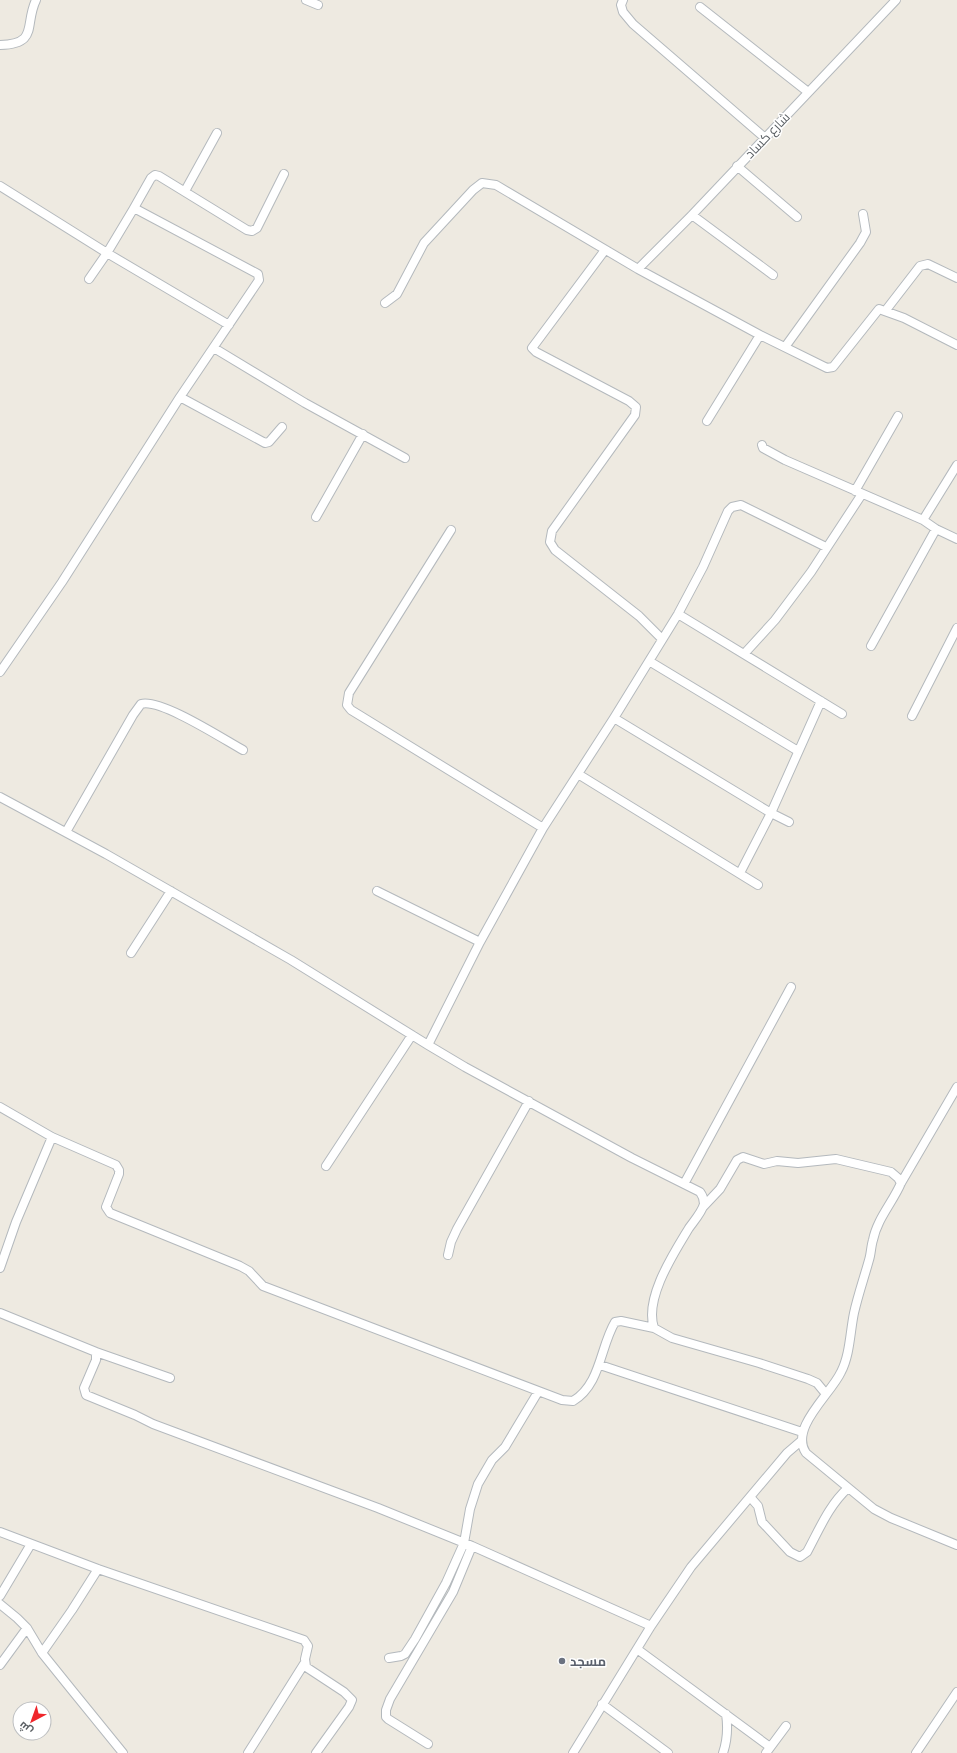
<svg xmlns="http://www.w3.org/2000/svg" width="957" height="1753" font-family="Ubuntu,Cairo,sans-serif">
	<rect width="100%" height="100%" fill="#eeeae1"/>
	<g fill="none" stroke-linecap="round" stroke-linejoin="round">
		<defs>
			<path id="street" d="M 306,0 L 318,5
				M 623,0 L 621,5 L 623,12 L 633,24 L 765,138
				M 700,7 L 808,92
				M 0,45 C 39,44 24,25 36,0
				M 737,166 L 797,217
				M 0,186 L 107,253 L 89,279
				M 185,191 L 217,133
				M 134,208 L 107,253 L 229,325
				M 692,215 L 773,275
				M 605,250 L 532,348 L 536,352 L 629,401 L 636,407 L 635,415 L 552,531 L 550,542 L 555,550 L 639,616 L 662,639
				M 638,269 L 692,215 L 896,0
				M 385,303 L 397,294 L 424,243 L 473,190 L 482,183 L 496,185 L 638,269 L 760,335 L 827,368 L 833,367 L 879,309 L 904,318 L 957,345
				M 886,310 L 920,266 L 928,264 L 957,278
				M 785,347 L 860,243 L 866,232 L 863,214
				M 214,348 L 305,403 L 405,458
				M 180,397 L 265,443 L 269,442 L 282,427
				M 707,421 L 760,335
				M 762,445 L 763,448 L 785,460 L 923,520 L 936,529 L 957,539
				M 855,491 L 898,416
				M 316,517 L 363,434
				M 923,520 L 957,465
				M 451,530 L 349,693 L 347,705 L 351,710 L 543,828
				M 678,614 L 842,714
				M 871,646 L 936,529
				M 744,654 L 775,620 L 811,572 L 862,494
				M 649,661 L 798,751
				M 0,672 L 62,582 L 180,397 L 259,280 L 258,274 L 134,208 L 151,178 L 155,175 L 159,176 L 247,230 L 252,231 L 257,228 L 284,174
				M 912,716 L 957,628
				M 614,718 L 771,813 L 789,822
				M 578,774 L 758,885
				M 0,797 L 106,854 L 291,960 L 428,1045 L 465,1067 L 632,1158 L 700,1192 C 703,1196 704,1199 704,1204 C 702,1212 694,1221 689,1228 C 674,1253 644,1298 654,1328 L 672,1338 L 759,1363 L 808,1379 L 817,1383 L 826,1394
				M 66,832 L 133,715 L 141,704 C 160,698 223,739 243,750
				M 740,873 L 771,813 L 821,701
				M 377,891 L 480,942
				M 131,953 L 171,891
				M 428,1045 L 480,942 L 543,828 L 614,718 L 678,614 L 703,567 L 728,511 L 732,507 L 741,505 L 826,547
				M 957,1087 L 901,1183 C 893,1202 877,1219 873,1240 C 871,1246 871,1254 869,1260 C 864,1278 858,1295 854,1313 C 850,1332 850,1355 841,1372 C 831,1394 789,1428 806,1453 L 874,1509 L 891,1518 L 957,1545
				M 0,1107 L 52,1137 L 116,1165 L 119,1170 L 119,1174 L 106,1207 L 110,1213 L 240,1266 L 249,1271 L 263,1286 L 562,1400 L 573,1401 C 601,1384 600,1347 615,1322 L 621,1321 L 654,1328
				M 326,1166 L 412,1035
				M 684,1184 L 791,987
				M 703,1207 L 720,1189 L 737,1160 L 743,1157 L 764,1164 L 777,1161 L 798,1163 L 836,1159 L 891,1172 L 898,1178 L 901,1183
				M 448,1255 L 451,1242 L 457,1229 L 529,1101
				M 0,1268 L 16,1222 L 52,1137
				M 0,1313 L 96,1352 L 96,1360 L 84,1388 L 86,1395 L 91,1397 L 135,1415 L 153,1424 L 378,1508 L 472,1546 L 651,1626
				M 96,1352 L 170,1378
				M 600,1365 L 802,1432
				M 751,1498 L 758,1506 L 762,1522 L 790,1552 L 800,1557 L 807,1552 C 819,1530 829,1505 848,1488
				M 0,1532 L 98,1569 L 304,1640 L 308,1646 L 305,1659 L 306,1667 L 344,1692 L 352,1700 L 349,1707 L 316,1753
				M 0,1596 L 31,1544
				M 0,1604 L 17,1618 L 27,1628 L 42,1653 L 71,1689 L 123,1753
				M 637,1649 L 770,1747
				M 42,1653 L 72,1610 L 98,1569
				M 389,1658 L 401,1656 L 405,1654 L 415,1639 L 446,1583 L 464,1543 L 470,1509 L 478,1484 L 492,1460 L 505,1447 L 538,1392
				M 0,1665 L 27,1628
				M 602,1704 L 668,1753
				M 428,1744 L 388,1719 L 386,1717 L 386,1710 L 390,1699 L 453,1592 L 472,1546
				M 248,1753 L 304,1664
				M 573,1753 L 651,1626 L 691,1567 L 787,1453 L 801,1441
				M 723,1753 C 727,1741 728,1727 726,1714
				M 766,1753 L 786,1726
				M 916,1753 L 957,1692"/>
		</defs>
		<use href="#street" stroke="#b4b9bd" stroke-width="10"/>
		<use href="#street" stroke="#fff" stroke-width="8"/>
	</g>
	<circle fill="#6b7280" stroke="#fff" stroke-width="1.5" cx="562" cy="1661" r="4"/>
	<g text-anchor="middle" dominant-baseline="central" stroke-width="3" stroke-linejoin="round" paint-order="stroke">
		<g font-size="13" fill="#5a5f63" stroke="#fff">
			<text transform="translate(767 135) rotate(-46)">شارع كساد</text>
		</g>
		<g font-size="13" font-weight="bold" fill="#5b616d" stroke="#fff" text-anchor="start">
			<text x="570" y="1661">مسجد</text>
		</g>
	</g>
	<g transform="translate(32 1721) rotate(221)"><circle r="19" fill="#ffffff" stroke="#bdbfc1"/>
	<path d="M0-3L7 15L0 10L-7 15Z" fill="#ef262b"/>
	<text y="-6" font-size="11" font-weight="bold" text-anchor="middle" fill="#5a5f63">ش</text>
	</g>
</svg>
